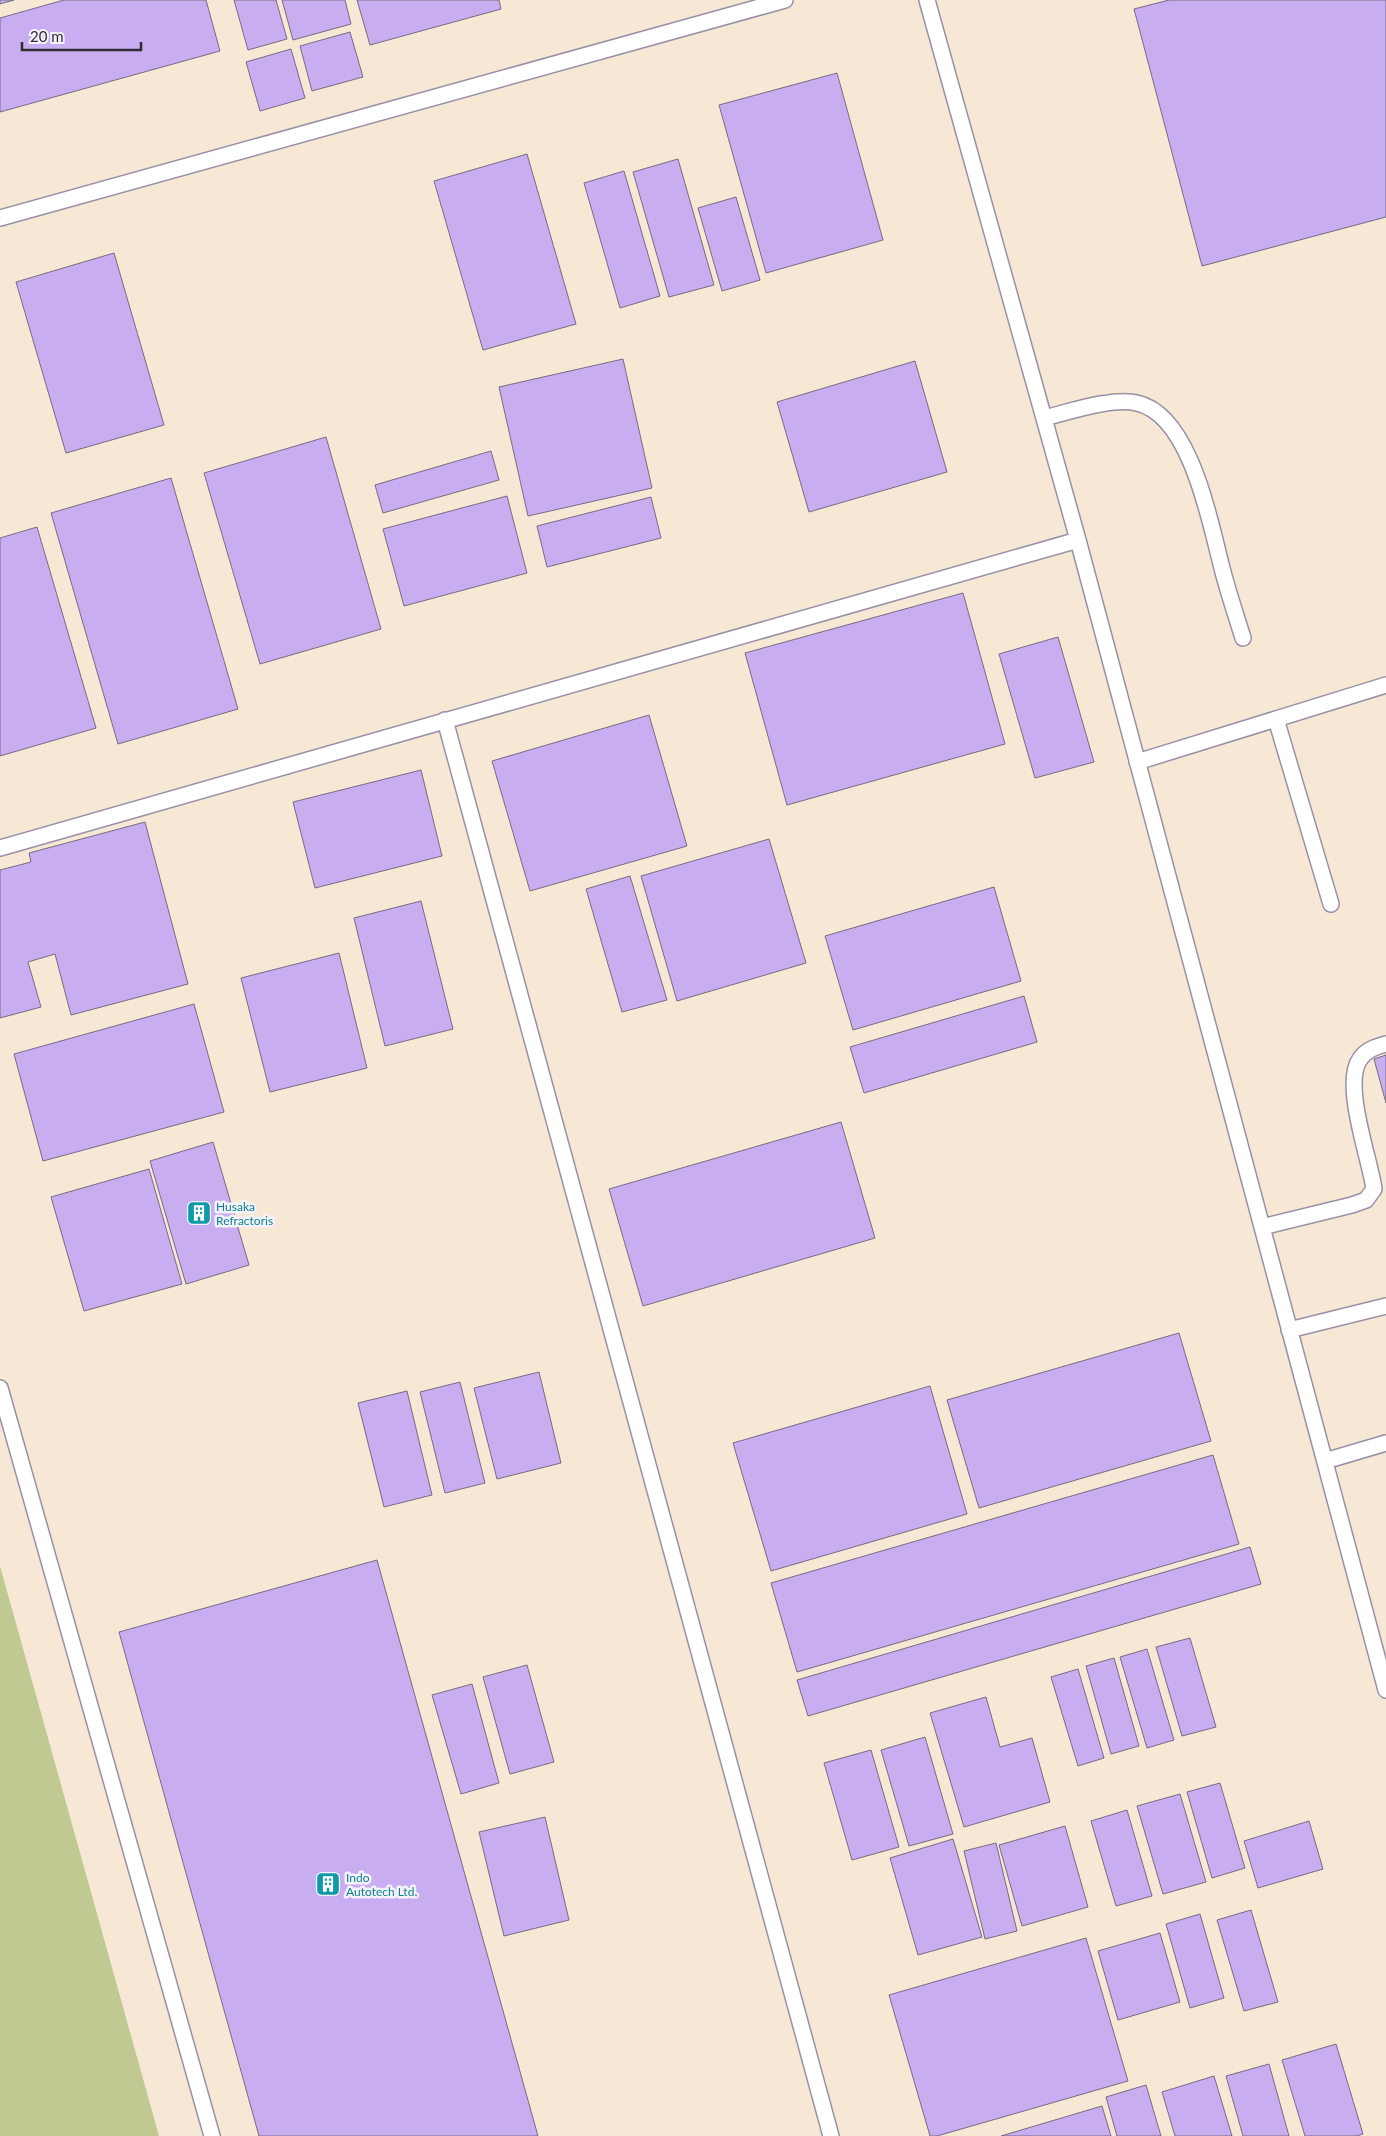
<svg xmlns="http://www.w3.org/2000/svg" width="1386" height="2136" font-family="Lato,sans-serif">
	<rect width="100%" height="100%" fill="#f6f2fc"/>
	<path fill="#f6e8d5" d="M 0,0 L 1386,0 L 1386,2136 L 0,2136 Z"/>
	<path fill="#c1c993" d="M 0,1566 L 159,2136 L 0,2136 Z"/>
	<path fill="#c8adf1" stroke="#746c82" d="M 0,0 L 14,0 L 0,4 Z
		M 64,0 L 206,0 L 220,51 L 0,112 L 0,18 Z
		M 234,0 L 276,0 L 287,39 L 248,50 Z
		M 282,0 L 345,0 L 351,24 L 293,40 Z
		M 357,0 L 499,0 L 501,9 L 370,45 Z
		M 1169,0 L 1386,0 L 1386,217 L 1202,266 L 1134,9 Z
		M 350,32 L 363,77 L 312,91 L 300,46 Z
		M 291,49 L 305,98 L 260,111 L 246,62 Z
		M 837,73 L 883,240 L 766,273 L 719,105 Z
		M 527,154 L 576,324 L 483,350 L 434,181 Z
		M 678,159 L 714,285 L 669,297 L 633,172 Z
		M 624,171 L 660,296 L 620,308 L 584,183 Z
		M 736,197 L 760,280 L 722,291 L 698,208 Z
		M 114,253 L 164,425 L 66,453 L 16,282 Z
		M 623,359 L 652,488 L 528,516 L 499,387 Z
		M 915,361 L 947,472 L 809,512 L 777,402 Z
		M 326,437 L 381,629 L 260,664 L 204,473 Z
		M 491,451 L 499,480 L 383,513 L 375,485 Z
		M 171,478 L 238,709 L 118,744 L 51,513 Z
		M 507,496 L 527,573 L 404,606 L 383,529 Z
		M 651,497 L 661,538 L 547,567 L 537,526 Z
		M 37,527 L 96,728 L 0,756 L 0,538 Z
		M 963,593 L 1005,744 L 787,805 L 745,653 Z
		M 1058,637 L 1094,762 L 1035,778 L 999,654 Z
		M 649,715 L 687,846 L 530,891 L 492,761 Z
		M 421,770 L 442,856 L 315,888 L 293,802 Z
		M 145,822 L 188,984 L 71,1015 L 55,954 L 28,962 L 41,1007 L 0,1018 L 0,870 L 31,862 L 29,853 Z
		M 769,839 L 806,963 L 677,1001 L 641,876 Z
		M 630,876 L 667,1000 L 622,1012 L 586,889 Z
		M 994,887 L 1021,981 L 853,1030 L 825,936 Z
		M 421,901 L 453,1029 L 385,1046 L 354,918 Z
		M 339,953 L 367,1068 L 270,1092 L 241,978 Z
		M 1024,996 L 1037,1042 L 864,1093 L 850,1047 Z
		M 194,1004 L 224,1112 L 43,1161 L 14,1054 Z
		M 1386,1055 L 1386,1103 L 1374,1059 Z
		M 841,1122 L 875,1238 L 643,1306 L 609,1189 Z
		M 213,1142 L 249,1265 L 186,1284 L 150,1161 Z
		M 149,1169 L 182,1284 L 84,1311 L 51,1197 Z
		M 1179,1333 L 1211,1441 L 979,1508 L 947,1400 Z
		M 539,1372 L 561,1463 L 497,1479 L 474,1388 Z
		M 460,1382 L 485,1483 L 445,1493 L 420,1392 Z
		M 930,1386 L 967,1514 L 771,1571 L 733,1443 Z
		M 407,1391 L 432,1495 L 384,1507 L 358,1403 Z
		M 1213,1455 L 1239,1544 L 797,1672 L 771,1583 Z
		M 1250,1547 L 1261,1584 L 808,1716 L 797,1680 Z
		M 377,1560 L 538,2136 L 259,2136 L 119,1632 Z
		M 1190,1638 L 1216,1727 L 1182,1736 L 1156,1647 Z
		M 1147,1649 L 1174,1740 L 1147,1748 L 1120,1657 Z
		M 1114,1658 L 1139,1746 L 1111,1754 L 1086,1666 Z
		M 527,1665 L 554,1762 L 510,1774 L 483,1677 Z
		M 1078,1669 L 1104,1758 L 1078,1766 L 1051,1677 Z
		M 472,1684 L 499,1783 L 461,1794 L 432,1695 Z
		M 986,1697 L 1000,1747 L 1032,1738 L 1050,1802 L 964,1827 L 930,1713 Z
		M 925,1737 L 953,1834 L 909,1846 L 881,1750 Z
		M 871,1750 L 899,1847 L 852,1860 L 824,1763 Z
		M 1220,1783 L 1245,1868 L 1212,1878 L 1187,1792 Z
		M 1180,1794 L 1206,1882 L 1163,1894 L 1137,1806 Z
		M 1127,1810 L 1152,1896 L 1116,1906 L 1091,1821 Z
		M 545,1817 L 569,1920 L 504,1936 L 479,1832 Z
		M 1309,1821 L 1323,1869 L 1258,1888 L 1244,1841 Z
		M 1065,1826 L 1088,1907 L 1022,1926 L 999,1845 Z
		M 953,1839 L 982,1937 L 918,1955 L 890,1858 Z
		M 996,1843 L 1017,1931 L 985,1939 L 964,1851 Z
		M 1251,1910 L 1278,2002 L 1244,2011 L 1217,1920 Z
		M 1200,1914 L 1224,1998 L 1190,2008 L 1166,1924 Z
		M 1160,1933 L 1180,2002 L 1118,2020 L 1098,1951 Z
		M 1086,1938 L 1128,2081 L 937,2136 L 930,2136 L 889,1995 Z
		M 1336,2044 L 1363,2134 L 1356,2136 L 1305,2136 L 1282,2060 Z
		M 1269,2064 L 1289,2136 L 1243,2136 L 1226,2076 Z
		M 1214,2076 L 1232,2136 L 1175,2136 L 1162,2092 Z
		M 1146,2085 L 1161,2136 L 1117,2136 L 1106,2097 Z
		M 1102,2106 L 1111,2136 L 1001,2136 Z"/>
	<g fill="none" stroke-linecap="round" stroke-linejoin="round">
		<defs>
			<path id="lane" d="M 927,0 L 1078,540 L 1386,1690
				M 0,218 L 785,0
				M 1044,418 C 1069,412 1113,397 1137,403 C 1191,415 1210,523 1222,568 C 1228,592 1236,615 1243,638
				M 1276,719 L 1331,904
				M 445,720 L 831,2136
				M 1137,762 L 1386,685
				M 0,848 L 1078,540
				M 1262,1227 L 1352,1205 L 1366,1200 L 1374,1189 C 1370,1159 1342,1084 1360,1059 C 1366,1050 1375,1047 1386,1044
				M 1289,1330 L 1386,1306
				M 0,1388 L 212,2136
				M 1325,1461 L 1386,1443"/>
		</defs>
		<use href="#lane" stroke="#9990a7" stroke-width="18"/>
		<use href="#lane" stroke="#fff" stroke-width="15"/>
	</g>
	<defs>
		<symbol id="building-square" viewBox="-11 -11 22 22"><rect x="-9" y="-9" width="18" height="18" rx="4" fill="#0f9aa8" stroke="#f6f2fc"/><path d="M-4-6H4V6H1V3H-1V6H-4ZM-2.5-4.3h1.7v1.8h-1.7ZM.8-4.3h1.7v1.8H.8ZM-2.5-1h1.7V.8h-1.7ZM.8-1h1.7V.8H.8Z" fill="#fff"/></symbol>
	</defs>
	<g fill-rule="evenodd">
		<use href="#building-square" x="185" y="1199" width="28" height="28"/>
		<use href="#building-square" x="314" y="1870" width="28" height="28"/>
	</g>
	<g text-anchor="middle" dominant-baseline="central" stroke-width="5" stroke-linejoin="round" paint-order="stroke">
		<g font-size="12" fill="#0d838f" stroke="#f6f2fc" text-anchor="start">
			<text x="216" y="1206">Husaka<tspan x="216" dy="14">Refractoris</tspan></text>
			<text x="346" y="1877">Indo<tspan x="346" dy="14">Autotech Ltd.</tspan></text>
		</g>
	</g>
	<path d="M22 42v8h119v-8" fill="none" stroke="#302c36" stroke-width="2.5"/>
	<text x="30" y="42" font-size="15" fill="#302c36" stroke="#f6f2fc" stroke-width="4" paint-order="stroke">20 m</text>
</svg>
